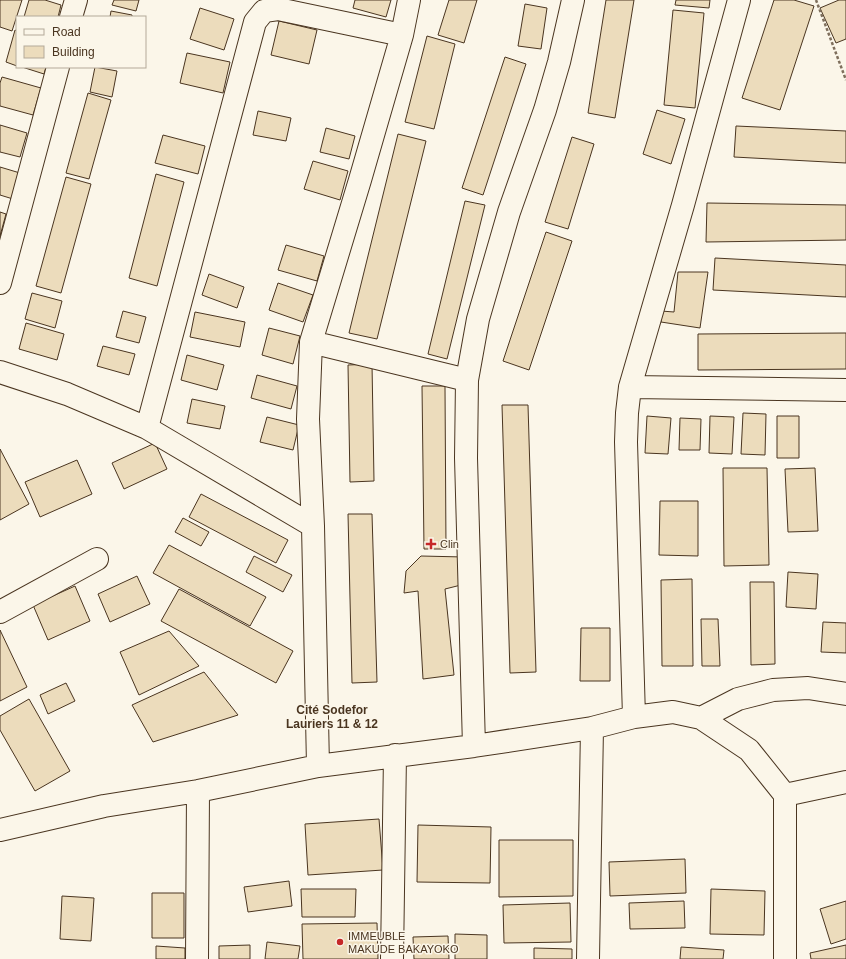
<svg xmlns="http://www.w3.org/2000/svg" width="846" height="959" font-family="Helvetica,sans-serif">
	<rect width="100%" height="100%" fill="#fbf6e9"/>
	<path fill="#ecdcbc" stroke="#4a3520" d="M 0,0 L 22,0 L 12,31 L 0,27 Z
		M 29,0 L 45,0 L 61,5 L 58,17 L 24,17 Z
		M 114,0 L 139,0 L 136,11 L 112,5 Z
		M 355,0 L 391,0 L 386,17 L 353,8 Z
		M 449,0 L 477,0 L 464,43 L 438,35 Z
		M 606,0 L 634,0 L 615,118 L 588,113 Z
		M 676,0 L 710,0 L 709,8 L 675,5 Z
		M 774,0 L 794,0 L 814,6 L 780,110 L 742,98 Z
		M 839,0 L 846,0 L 846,39 L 836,43 L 820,8 Z
		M 525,4 L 547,8 L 541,49 L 518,46 Z
		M 200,8 L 234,19 L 224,50 L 190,39 Z
		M 673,10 L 704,13 L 695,108 L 664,105 Z
		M 111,11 L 132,15 L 132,17 L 110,17 Z
		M 279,21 L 317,30 L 309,64 L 271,55 Z
		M 15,30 L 17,31 L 17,66 L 6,62 Z
		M 427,36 L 455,44 L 434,129 L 405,122 Z
		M 187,53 L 230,62 L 223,93 L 180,83 Z
		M 505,57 L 526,64 L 483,195 L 462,188 Z
		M 22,67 L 46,67 L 44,74 Z
		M 95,67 L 117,71 L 112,97 L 90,92 Z
		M 2,77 L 41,88 L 33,115 L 0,106 L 0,83 Z
		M 88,93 L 111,100 L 89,179 L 66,173 Z
		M 657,110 L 685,119 L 671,164 L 643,154 Z
		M 258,111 L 291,118 L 286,141 L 253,135 Z
		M 0,125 L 27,133 L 20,157 L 0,152 Z
		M 736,126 L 846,131 L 846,163 L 734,157 Z
		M 326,128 L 355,136 L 349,159 L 320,152 Z
		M 398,134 L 426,141 L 377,339 L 349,333 Z
		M 163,135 L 205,146 L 198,174 L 155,163 Z
		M 572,137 L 594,144 L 568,229 L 545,222 Z
		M 313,161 L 348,171 L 340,200 L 304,189 Z
		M 0,167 L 20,173 L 13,199 L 0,195 Z
		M 156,174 L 184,182 L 157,286 L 129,278 Z
		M 66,177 L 91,184 L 61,293 L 36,286 Z
		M 465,201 L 485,205 L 447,359 L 428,354 Z
		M 707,203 L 846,205 L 846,240 L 706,242 Z
		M 0,212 L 6,214 L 0,236 Z
		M 546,232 L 572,241 L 529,370 L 503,361 Z
		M 286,245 L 324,256 L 317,281 L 278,270 Z
		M 715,258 L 846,265 L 846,297 L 713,290 Z
		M 678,272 L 708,272 L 700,328 L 661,322 L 661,311 L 674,312 Z
		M 209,274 L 244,287 L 237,308 L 202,295 Z
		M 278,283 L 313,295 L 303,322 L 269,310 Z
		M 32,293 L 62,301 L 55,328 L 25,319 Z
		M 123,311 L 146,317 L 139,343 L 116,337 Z
		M 195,312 L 245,322 L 240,347 L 190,337 Z
		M 26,323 L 64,334 L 57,360 L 19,349 Z
		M 269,328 L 300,336 L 293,364 L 262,355 Z
		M 846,333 L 846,369 L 698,370 L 698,334 Z
		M 103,346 L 135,354 L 129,375 L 97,366 Z
		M 187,355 L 224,365 L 217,390 L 181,380 Z
		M 372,364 L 374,481 L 350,482 L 348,365 Z
		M 257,375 L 297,386 L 291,409 L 251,398 Z
		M 422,386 L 445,386 L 446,549 L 424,549 Z
		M 192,399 L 225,406 L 220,429 L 187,423 Z
		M 502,405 L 528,405 L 536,672 L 510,673 Z
		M 743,413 L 766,414 L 765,455 L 741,454 Z
		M 647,416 L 671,418 L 668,454 L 645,453 Z
		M 710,416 L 734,417 L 732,454 L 709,453 Z
		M 777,416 L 799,416 L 799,458 L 777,458 Z
		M 267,417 L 299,425 L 293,450 L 260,442 Z
		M 680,418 L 701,419 L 700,450 L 679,450 Z
		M 155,443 L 167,469 L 124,489 L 112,463 Z
		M 0,449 L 29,504 L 0,520 Z
		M 77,460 L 92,494 L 40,517 L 25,482 Z
		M 723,468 L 767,468 L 769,565 L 724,566 Z
		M 815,468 L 818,531 L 788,532 L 785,469 Z
		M 201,494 L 288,540 L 276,563 L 189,517 Z
		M 660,501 L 698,501 L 698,556 L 659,555 Z
		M 348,514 L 372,514 L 377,682 L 352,683 Z
		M 183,518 L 209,532 L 201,546 L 175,532 Z
		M 169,545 L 266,597 L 250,626 L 153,573 Z
		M 254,556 L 292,575 L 283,592 L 246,572 Z
		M 421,556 L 464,557 L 465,584 L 445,589 L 454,675 L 423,679 L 418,591 L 404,593 L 406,571 Z
		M 788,572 L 818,574 L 816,609 L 786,607 Z
		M 137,576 L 150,604 L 110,622 L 98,594 Z
		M 692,579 L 693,666 L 662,666 L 661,580 Z
		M 750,582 L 774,582 L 775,664 L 751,665 Z
		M 75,586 L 90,621 L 48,640 L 33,605 Z
		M 179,589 L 293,651 L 276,683 L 161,621 Z
		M 701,619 L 718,619 L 720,666 L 702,666 Z
		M 823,622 L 846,623 L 846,653 L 821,652 Z
		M 581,628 L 610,628 L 610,681 L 580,681 Z
		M 0,630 L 27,687 L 0,701 Z
		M 169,631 L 199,666 L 139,695 L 120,652 Z
		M 204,672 L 238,715 L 153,742 L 132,705 Z
		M 66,683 L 75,701 L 48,714 L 40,695 Z
		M 29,699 L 70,771 L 35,791 L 0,730 L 0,716 Z
		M 379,819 L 383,870 L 308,875 L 305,824 Z
		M 418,825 L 491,827 L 490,883 L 417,882 Z
		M 499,840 L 573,840 L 573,896 L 499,897 Z
		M 685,859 L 686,893 L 610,896 L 609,862 Z
		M 289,881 L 292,906 L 248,912 L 244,887 Z
		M 301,889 L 356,889 L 355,917 L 302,917 Z
		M 711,889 L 765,891 L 764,935 L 710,934 Z
		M 152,893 L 184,893 L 184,938 L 152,938 Z
		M 62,896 L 94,898 L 91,941 L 60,939 Z
		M 684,901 L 685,928 L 630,929 L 629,903 Z
		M 846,901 L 846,939 L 831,944 L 820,909 Z
		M 570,903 L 571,942 L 504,943 L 503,905 Z
		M 377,923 L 378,959 L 303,959 L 302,924 Z
		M 455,934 L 487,935 L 487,959 L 455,959 Z
		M 448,936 L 449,959 L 414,959 L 413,937 Z
		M 267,942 L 300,946 L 298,959 L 265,959 Z
		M 250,945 L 250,959 L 219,959 L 219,946 Z
		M 846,945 L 846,959 L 811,959 L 810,953 Z
		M 156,946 L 185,948 L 185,959 L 156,959 Z
		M 681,947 L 724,950 L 723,959 L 680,959 Z
		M 534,948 L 572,949 L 572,959 L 534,959 Z"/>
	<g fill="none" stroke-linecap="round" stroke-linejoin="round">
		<defs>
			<path id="minor" d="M 71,17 L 76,0
				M 0,283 L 58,67
				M 311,342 L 467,380
				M 0,372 L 67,394 L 147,428 L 313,526
				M 630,387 L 846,390
				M 147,428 L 255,22 L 264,11 L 278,9 L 402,35
				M 0,612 L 97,559
				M 634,717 L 626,442 L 627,413 L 630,387 L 683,205 L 739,0
				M 701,718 L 738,699 L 773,690 L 808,688 L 846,694
				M 474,746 L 466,458 L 467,380 L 478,319 L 509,212 L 545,110 L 559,62 L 573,0
				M 318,766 L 313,526 L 308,419 L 311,342 L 360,180 L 402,35 L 409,0
				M 785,795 L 846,782
				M 0,830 L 104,806 L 198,791 L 318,766 L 474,746 L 592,728 L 634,717 L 673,712 L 701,718 L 749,750 L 785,795 L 785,959
				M 197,959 L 198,791
				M 392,959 L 395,755
				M 588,959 L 592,728"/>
		</defs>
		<use href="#minor" stroke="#4a3520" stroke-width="24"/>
		<path stroke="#7f6f5c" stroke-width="2.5" stroke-dasharray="3 2" stroke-linecap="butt" d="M 816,0 L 846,80"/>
		<use href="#minor" stroke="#fbf6e9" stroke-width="22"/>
	</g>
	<g fill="#c62828" stroke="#fbf6e9" stroke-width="1.5">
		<path d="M429 538h4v4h4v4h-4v4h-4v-4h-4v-4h4z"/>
		<circle cx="340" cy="942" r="4"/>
	</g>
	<g text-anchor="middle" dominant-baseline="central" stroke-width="3" stroke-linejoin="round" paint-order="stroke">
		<g font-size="11" fill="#4a3520" stroke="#fbf6e9" text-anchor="start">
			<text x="440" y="544">Clin</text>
			<text x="348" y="936">IMMEUBLE<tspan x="348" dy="13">MAKUDE BAKAYOKO</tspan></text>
		</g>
		<g font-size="12" font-weight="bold" fill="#4a3520" stroke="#fbf6e9">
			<text x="332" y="710">Cité Sodefor<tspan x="332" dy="14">Lauriers 11 &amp; 12</tspan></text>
		</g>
	</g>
	<rect x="16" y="16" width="130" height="52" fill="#fbf6e9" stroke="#b4a999"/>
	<rect x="24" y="29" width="20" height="6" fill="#fbf6e9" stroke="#b4a999"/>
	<text x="52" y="36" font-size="12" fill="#4a3520">Road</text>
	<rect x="24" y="46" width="20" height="12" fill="#ecdcbc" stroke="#b4a999"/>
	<text x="52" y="56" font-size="12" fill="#4a3520">Building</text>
</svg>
